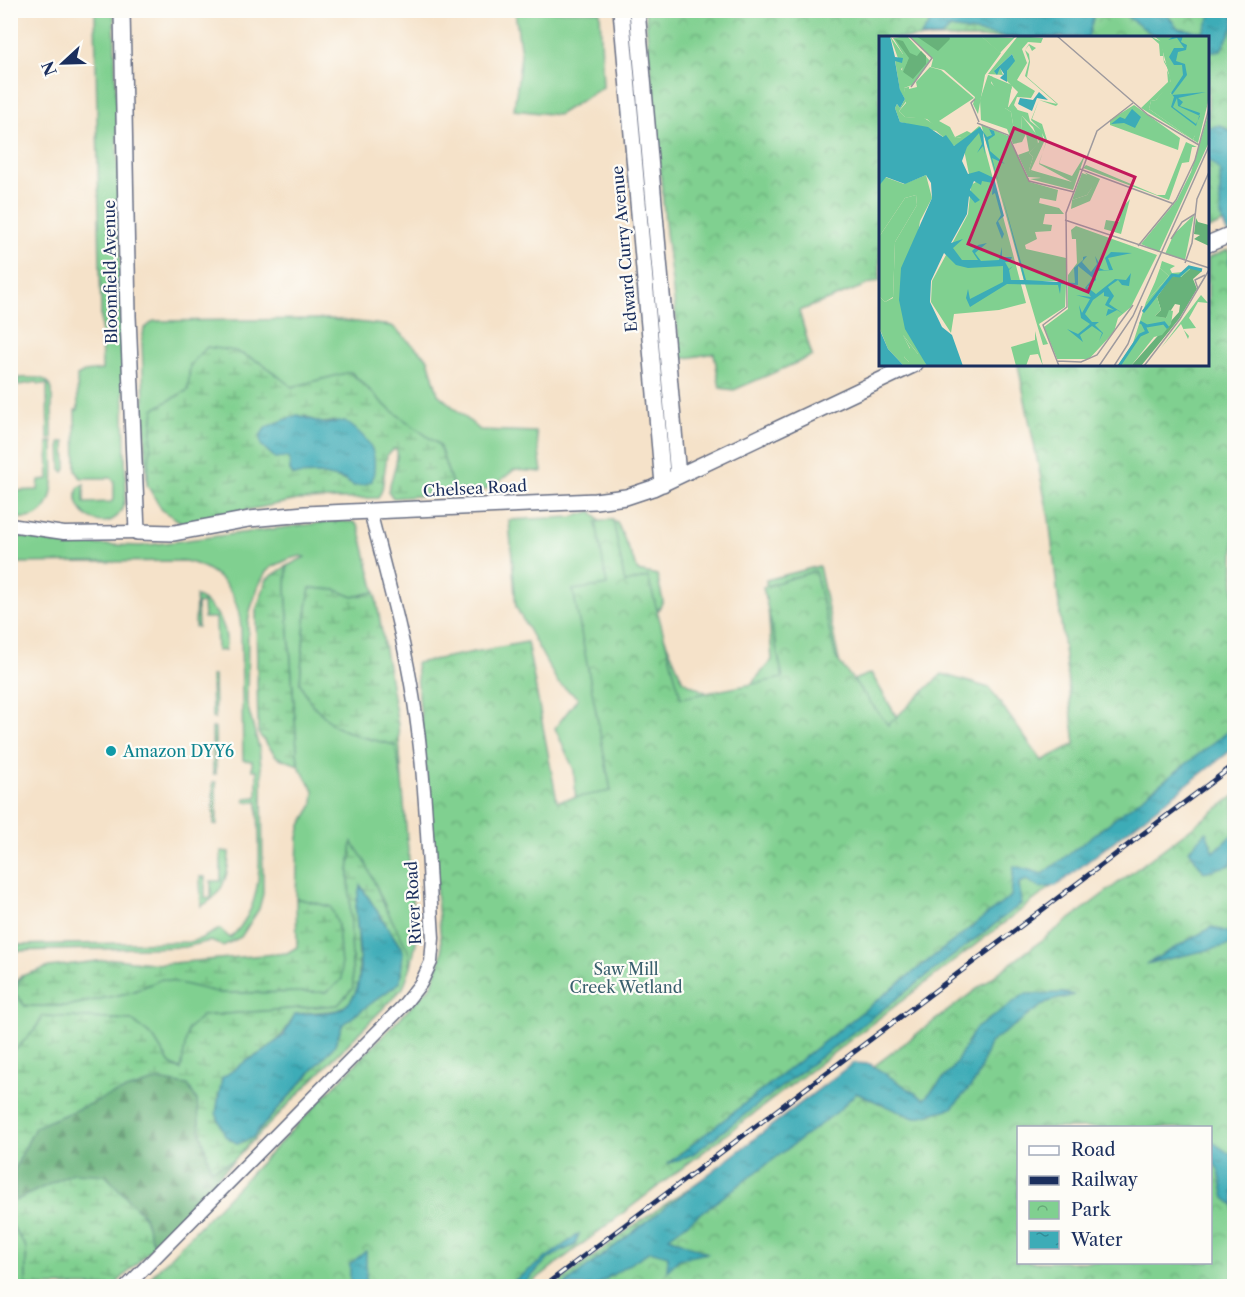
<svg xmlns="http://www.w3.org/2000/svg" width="1245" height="1297" font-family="'Libre Caslon Text',serif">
	<defs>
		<pattern id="forest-firs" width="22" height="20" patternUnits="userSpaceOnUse" patternTransform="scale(1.5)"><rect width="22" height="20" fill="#68b27a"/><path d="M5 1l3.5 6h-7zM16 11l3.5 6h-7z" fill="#559167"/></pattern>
		<pattern id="wetland-marsh" width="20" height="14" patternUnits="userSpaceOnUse" patternTransform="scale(1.5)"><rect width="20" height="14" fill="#80d090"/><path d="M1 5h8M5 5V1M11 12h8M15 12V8" fill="none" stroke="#68a979"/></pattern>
		<pattern id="park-crowns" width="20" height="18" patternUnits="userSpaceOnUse" patternTransform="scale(1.5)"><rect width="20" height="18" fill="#80d090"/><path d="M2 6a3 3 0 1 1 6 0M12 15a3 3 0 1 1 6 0" fill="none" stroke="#68a979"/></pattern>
		<pattern id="garden-dots" width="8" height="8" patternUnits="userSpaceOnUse" patternTransform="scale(1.5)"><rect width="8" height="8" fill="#80d090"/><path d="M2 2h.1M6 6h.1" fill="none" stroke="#68a979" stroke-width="1.8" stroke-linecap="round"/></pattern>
		<pattern id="water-ripples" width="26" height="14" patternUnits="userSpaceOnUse" patternTransform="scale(1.5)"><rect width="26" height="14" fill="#3cacb7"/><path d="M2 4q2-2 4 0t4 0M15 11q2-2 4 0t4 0" fill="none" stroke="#328c98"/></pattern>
	</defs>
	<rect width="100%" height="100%" fill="#fdfcf7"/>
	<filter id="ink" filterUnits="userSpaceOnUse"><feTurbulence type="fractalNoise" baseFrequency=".0167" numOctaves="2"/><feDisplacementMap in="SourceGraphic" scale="12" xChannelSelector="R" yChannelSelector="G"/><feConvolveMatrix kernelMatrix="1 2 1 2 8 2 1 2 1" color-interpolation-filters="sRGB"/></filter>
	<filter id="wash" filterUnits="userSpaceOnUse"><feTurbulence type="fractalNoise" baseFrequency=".008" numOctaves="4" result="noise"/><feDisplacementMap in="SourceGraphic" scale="24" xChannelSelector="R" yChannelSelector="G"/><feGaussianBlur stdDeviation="1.35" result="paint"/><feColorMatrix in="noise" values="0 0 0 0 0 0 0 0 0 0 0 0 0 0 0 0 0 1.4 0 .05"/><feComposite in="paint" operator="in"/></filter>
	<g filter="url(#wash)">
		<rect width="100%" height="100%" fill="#f5e2c9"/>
		<path fill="#80d090" stroke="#4e8077" stroke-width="1.5" d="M 95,11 L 114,11 L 126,492 C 122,544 68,519 78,488 L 84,484 L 84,503 L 111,502 L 114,499 L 114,481 L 111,478 L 81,478 L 76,471 L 75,410 L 78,410 L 77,376 L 84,372 L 102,370 Z
			M 515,11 L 600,11 L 603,87 L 558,115 L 514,110 L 521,55 Z
			M 330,319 L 392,326 L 428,359 L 438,394 L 480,430 L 536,432 L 542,472 L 514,470 L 490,489 L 455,493 L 439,445 L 388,408 L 351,372 L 292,387 L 261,363 L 235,351 L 190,365 L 188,390 L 154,410 L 147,485 L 142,342 L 144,329 L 154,321 Z
			M 18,378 C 32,378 48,374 52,390 L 52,439 L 48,439 L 47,384 L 39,384 L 37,382 L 18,385 Z
			M 48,442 L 53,442 C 53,474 62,527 11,517 L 11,491 L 38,490 L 39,480 L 49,479 Z
			M 60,442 L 65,442 L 66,469 L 64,472 L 61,469 Z
			M 592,511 L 601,523 L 617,522 L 638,571 L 657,575 L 663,601 L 655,616 L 683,681 L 719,699 L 740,697 L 772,660 L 766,580 L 819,566 L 844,684 L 871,673 L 899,721 L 939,783 L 578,838 L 574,770 L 555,728 L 578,698 L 558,683 L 516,607 L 509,520 L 572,517 Z
			M 335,521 L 335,523 L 338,521 L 354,522 L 359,527 L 375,592 L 353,597 L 336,590 L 310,588 L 305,622 L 300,683 L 358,736 L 395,745 L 402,780 L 416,943 L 411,966 C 407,944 394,926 385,906 C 375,884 367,863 352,843 L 349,873 L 353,988 L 338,1005 L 202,1016 L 188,1029 L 182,1070 L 170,1064 L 153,1037 L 131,1020 L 43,1016 L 34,1031 L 11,1055 L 11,987 L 21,976 L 15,993 L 25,1006 L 67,1006 L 132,992 L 162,978 L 221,993 L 327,992 L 331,907 L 296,898 L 298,837 L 301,825 L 313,805 L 314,791 L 298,765 L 286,589 L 287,566 L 305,557 L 301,556 L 289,559 L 272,567 L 266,572 L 258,587 L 250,611 L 248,624 L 247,704 L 259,748 L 262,774 L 263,894 L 259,909 L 241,937 L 223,946 L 210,941 L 185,947 L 11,951 L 11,945 L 189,942 L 200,939 L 220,929 L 230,938 C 269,903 258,848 258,802 L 246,802 L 244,800 L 246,798 L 257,797 L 257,770 L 252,770 L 252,761 L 243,760 L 241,628 C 238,593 221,569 185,561 L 11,563 L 11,535 L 16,538 L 17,536 L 55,543 L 141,546 Z
			M 196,596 C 216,607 230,628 225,650 L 217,651 L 216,618 L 204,618 L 203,603 L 197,604 L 198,627 L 195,627 Z
			M 221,851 L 229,852 C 229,875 223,896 201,906 L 200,877 L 205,877 L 205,898 L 211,898 L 211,881 L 221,881 Z
			M 10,1224 L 26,1247 L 26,1286 L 11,1286 Z"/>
		<path fill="url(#forest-firs)" stroke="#42706c" stroke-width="1.5" d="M 158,1080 L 188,1085 L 197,1100 L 200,1129 L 211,1168 L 233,1161 L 154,1246 L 143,1214 L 73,1173 L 15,1201 L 14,1171 L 35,1127 L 113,1094 Z"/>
		<path fill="url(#wetland-marsh)" stroke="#4e8077" stroke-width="1.5" fill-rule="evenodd" d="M 207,347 L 235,351 L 261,363 L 292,387 L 350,372 L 388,408 L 439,445 L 455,493 L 393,498 L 388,491 C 391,480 399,459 397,451 L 395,449 L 387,455 L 382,490 L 378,498 L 298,500 L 182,523 L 162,510 L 147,485 L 154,409 L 188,390 L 190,365 ZM 304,415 C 315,422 322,425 334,421 L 354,486 C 336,474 315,472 293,475 L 290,471 L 290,461 L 287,457 L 281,457 Z
			M 287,566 L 286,589 L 298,765 L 277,757 L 258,733 L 256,610 L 267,579 Z
			M 310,588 L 336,590 L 353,597 L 375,592 L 398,725 L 402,780 L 395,745 L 358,736 L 334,726 L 310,702 L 300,683 L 305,622 Z
			M 352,842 L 365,861 L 385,907 L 408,950 L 411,966 L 403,988 L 233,1161 L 211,1169 L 200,1129 L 197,1100 L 188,1085 L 158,1080 L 113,1094 L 35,1127 L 14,1170 L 15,1201 L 73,1173 L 105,1175 L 143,1215 L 154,1246 L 114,1286 L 26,1286 L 26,1247 L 11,1224 L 10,1055 L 34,1031 L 43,1016 L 131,1020 L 153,1037 L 170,1064 L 181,1070 L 188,1029 L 202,1016 L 338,1005 L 353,988 L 349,873 ZM 361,886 L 403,951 L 400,982 L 343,1024 L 334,1046 L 252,1138 L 245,1062 C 272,1047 280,1042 295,1014 L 339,1010 L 350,1002 L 359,987 L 359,959 L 356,906 Z
			M 296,898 L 331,907 L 338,925 L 342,979 L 327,992 L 221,993 L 162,979 L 132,992 L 67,1006 L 25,1006 L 15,993 L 21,976 L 49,967 L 114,959 L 161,964 L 287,953 L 297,947 Z
			M 711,1173 L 563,1286 L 555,1286 L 636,1224 Z"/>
		<path fill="url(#park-crowns)" stroke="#4e8077" stroke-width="1.5" fill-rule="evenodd" d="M 645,11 L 1234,11 L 1234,218 L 1208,229 L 1208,38 L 880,38 L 880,280 L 799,311 L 812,356 L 734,390 L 720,388 L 714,353 L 681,359 L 666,232 Z
			M 1228,250 L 1234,266 L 1234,748 L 527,1286 L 142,1286 L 432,985 L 442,953 L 416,663 L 527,642 L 557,801 L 611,791 L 573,590 L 607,585 L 596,522 L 613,519 L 625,583 L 648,577 L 681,698 L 783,678 L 763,587 L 815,571 L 836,658 L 888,725 L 942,674 L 989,688 L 1042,761 L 1075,744 L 1049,518 L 1018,365 L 1208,364 L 1208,258 Z
			M 1234,796 L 1234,1286 L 581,1286 ZM 1018,1128 L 1210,1128 L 1210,1262 L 1018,1262 Z"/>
		<path fill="url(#garden-dots)" stroke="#4e8077" stroke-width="1.5" d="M 211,676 L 214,676 L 215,718 L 212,718 Z
			M 212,728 L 215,728 L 216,774 L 213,774 Z
			M 213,782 L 216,782 L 217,825 L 214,825 Z"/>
		<path fill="url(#water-ripples)" stroke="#2c6e8a" stroke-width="1.5" d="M 1015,10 L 1018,16 L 1054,18 L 1059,11 L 1095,11 L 1088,37 L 1007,37 L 950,28 L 941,37 L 920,37 L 935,15 L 982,14 L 981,11 Z
			M 1119,11 L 1164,11 L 1178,28 L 1203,32 L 1211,15 L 1211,11 L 1234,11 L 1234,25 L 1221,50 L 1208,52 L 1208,38 L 1156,37 Z
			M 1220,125 L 1234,134 L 1234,281 L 1229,260 C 1238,244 1226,235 1222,219 C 1218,207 1221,184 1220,171 L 1208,159 L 1208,128 Z
			M 297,415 L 325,424 L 345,421 C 368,438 380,450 372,481 L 364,485 L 354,486 L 343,479 L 319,474 L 293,475 L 290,471 L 290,461 L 288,457 L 275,458 L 261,445 L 260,436 L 266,427 Z
			M 1234,727 L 1234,748 L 1056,886 L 1039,888 L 1027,880 L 1019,883 L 1021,904 L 693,1154 L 667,1164 L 1011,896 L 1014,866 L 1043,874 Z
			M 1206,832 L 1214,852 L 1234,833 L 1234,856 L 1230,865 L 1204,872 L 1189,850 Z
			M 360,885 L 403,951 L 400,982 L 343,1024 L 334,1046 L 252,1138 L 238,1144 L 225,1136 L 216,1113 L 222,1078 L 245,1062 L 265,1051 L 284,1035 L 295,1014 C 306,1013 331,1014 341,1009 C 372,991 356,938 356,908 C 356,901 359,893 360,885 Z
			M 1212,927 L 1234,934 L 1234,944 L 1146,964 Z
			M 1064,993 L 1074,995 L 1047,1002 L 990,1043 L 976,1080 L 952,1108 L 914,1118 L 856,1093 L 837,1112 L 669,1237 L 707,1253 L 679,1259 L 667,1271 L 668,1256 L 650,1251 L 595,1286 L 563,1286 L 853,1063 L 870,1064 L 924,1099 L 953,1068 L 975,1029 L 1025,994 Z
			M 1211,1141 L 1234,1157 L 1234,1205 L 1225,1198 L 1219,1171 L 1211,1159 Z
			M 579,1234 L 575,1245 C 567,1249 556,1253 549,1259 C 532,1271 531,1287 507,1286 Z
			M 366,1251 L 366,1286 L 350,1286 L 350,1264 Z"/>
	</g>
	<g filter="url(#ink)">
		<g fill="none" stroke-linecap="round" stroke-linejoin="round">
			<defs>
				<path id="minor" d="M 10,525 L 64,533 L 137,532
					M 127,1286 L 402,1007 L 421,983 L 431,962 L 433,938 C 428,859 426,779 414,702 C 404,637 386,574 370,511"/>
				<path id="tertiary" d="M 122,10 L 128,316 L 137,532 L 174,533 L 249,519 L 305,514 L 595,501 L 626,497 L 653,488 L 915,364
					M 621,10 L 663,484
					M 637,10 L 678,476
					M 1208,244 L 1234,233"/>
			</defs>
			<use href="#minor" stroke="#676e83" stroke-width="15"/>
			<use href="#tertiary" stroke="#676e83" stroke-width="18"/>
			<use href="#minor" stroke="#fff" stroke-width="12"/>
			<use href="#tertiary" stroke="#fff" stroke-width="15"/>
			<defs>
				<path id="rail" d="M 544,1286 L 1234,765"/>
			</defs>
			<use href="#rail" stroke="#1b2f5e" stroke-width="5"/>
			<use href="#rail" stroke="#fdfcf7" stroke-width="3" stroke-dasharray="9" stroke-linecap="butt"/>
		</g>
	</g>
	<circle fill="#0f9aa8" stroke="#fdfcf7" stroke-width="2" cx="111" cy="751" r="6"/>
	<g text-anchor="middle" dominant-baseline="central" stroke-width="4.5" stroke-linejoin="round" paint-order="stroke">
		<g font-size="16" fill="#1b2f5e" stroke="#fdfcf7">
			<text transform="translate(624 249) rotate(-95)">Edward Curry Avenue</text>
			<text transform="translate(110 272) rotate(-91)">Bloomfield Avenue</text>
			<text transform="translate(475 488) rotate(-3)">Chelsea Road</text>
			<text transform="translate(413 903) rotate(-93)">River Road</text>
		</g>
		<g font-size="16" fill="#0d838f" stroke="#fdfcf7" text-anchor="start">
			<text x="123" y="751">Amazon DYY6</text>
		</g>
		<g font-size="16" fill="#395f6d" stroke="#fdfcf7">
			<text x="626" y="969">Saw Mill<tspan x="626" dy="18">Creek Wetland</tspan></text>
		</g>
	</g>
	<g transform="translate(879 36)">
		<rect width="330" height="330" fill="#f5e2c9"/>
		<path d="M 28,0 L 51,25 L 33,50 L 30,51 L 30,53 L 38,51 L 37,46 L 51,31 L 62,34 L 95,62 L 60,85 L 71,91 L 76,101 L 88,95 L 92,97 L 100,90 L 102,92 L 90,100 L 77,102 L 60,94 L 48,83 L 26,81 L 20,75 L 27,67 L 25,52 L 33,50 L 23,37 L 24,18 L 14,2 ZM 30,0 L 102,0 L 122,17 L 106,39 L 99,78 L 94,68 L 96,61 L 65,34 L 52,31 L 54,23 ZM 271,0 L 283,6 L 285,24 L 290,33 L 292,41 L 291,48 L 277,64 L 272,65 L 270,73 L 314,104 L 330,62 L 319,107 L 262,72 L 289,46 L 288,34 L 291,41 L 289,33 L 285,26 L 284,20 L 281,20 L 280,8 ZM 150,8 L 157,12 L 153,15 L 150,9 L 146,14 L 150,18 L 151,26 L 148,41 L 179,68 L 177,70 L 160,64 L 153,83 L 163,88 L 168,104 L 160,127 L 193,140 L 206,119 L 194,154 L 151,143 L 162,142 L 150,134 L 154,121 L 150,117 L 160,106 L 154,91 L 143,80 L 142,96 L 135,94 L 132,76 L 126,72 L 109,39 L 133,49 L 129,71 L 149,77 L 151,85 L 162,94 L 152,84 L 160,64 L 178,68 L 146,40 L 150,25 L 146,14 ZM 163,97 L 167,106 L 160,128 L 193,146 L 152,134 L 165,106 ZM 255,69 L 301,102 L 299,114 L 231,89 L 231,84 ZM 330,76 L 330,106 L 280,216 L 262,208 L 298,164 L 312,136 ZM 307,106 L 318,111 L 313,111 L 310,126 L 303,127 L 290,164 L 204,132 L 207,129 L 278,159 L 286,159 ZM 205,136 L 221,143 L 211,165 L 192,173 L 193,164 L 208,159 L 213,151 L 213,143 ZM 37,159 L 38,169 L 16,206 L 14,261 L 6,266 L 0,260 L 0,201 L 26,162 ZM 251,163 L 242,198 L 225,193 L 227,184 L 240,186 L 243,172 ZM 315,179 L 306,224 L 286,218 L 295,198 ZM 281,232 L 290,240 L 267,266 L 276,246 ZM 322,259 L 329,267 L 319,266 L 310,282 L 317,292 L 304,293 L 310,300 L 309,303 L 302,288 L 282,312 ZM 156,295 L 164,330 L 159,318 L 151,319 L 147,330 L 137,330 L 132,311 L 156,304 ZM 23,298 L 39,318 L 39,326 L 30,326 L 25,321 L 31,312 Z" fill="#80d090" fill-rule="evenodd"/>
		<path d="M 37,0 L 70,0 L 71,3 L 59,15 ZM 16,3 L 24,5 L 31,17 L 38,20 L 42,15 L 47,20 L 47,28 L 34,43 L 24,36 L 30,22 ZM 317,182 L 319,186 L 330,189 L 330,210 L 315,203 L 321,199 L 315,198 ZM 312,232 L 323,235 L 314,243 L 318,253 L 300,283 L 262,330 L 252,330 L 300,276 L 301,269 L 296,268 L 287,282 L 275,281 L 282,274 L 278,261 L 293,240 L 302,241 Z" fill="#68b27a"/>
		<path d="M 11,0 L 26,21 L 28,27 L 22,33 L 33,49 L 25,52 L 28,64 L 20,75 L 26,81 L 45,82 L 77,102 L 90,100 L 86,105 L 75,110 L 57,95 L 21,86 L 16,72 L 18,68 L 21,72 L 26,63 L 21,55 L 16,24 L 20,25 ZM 102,0 L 133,2 L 137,0 L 121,17 ZM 139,0 L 164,2 L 162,7 L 149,6 L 143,13 L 148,27 L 138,44 L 156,55 L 152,62 L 138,61 L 135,69 L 141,77 L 129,72 L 139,56 L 128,45 L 128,35 L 135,23 L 133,18 L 115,35 L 121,31 L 124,39 L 109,38 ZM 295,0 L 295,54 L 291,58 L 330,28 L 330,62 L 314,104 L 270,73 L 272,65 L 277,64 L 292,45 ZM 109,39 L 114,41 L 112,47 L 116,51 L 122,46 L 133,51 L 126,72 L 132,76 L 135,94 L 142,95 L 143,80 L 158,99 L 159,108 L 150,117 L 154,121 L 150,134 L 165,142 L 149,141 L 139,119 L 150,115 L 147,98 L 143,106 L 134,108 L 128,93 L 102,84 L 101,64 ZM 203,137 L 212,140 L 216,147 L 208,159 L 193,164 ZM 47,139 L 53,162 L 41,185 L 25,282 L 48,330 L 25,330 L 9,313 L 0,291 L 0,260 L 6,266 L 14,262 L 16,206 L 38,169 L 37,159 L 26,162 L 0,201 L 0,150 L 6,141 L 25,148 ZM 24,299 L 39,318 L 39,326 L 30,326 L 25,321 L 33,317 ZM 283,225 L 296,230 L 291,233 L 293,237 L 304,236 L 310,230 L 324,234 L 312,232 L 302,241 L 292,240 L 278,261 L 282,274 L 276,280 L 287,282 L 290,274 L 294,275 L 292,288 L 283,299 L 275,301 L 252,330 L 239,330 L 254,307 L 267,266 L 290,240 L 281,232 Z" fill="#80d090" fill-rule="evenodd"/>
		<path d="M 275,0 L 330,0 L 330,60 L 319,103 L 295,81 L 291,71 L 294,62 L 291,42 L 281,5 ZM 102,88 L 129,100 L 151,146 L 179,154 L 177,165 L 161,162 L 160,167 L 180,172 L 185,178 L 166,178 L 164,188 L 173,189 L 172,195 L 156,196 L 158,203 L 146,209 L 147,213 L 187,222 L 187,245 L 145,245 ZM 101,94 L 147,267 L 120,274 L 75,278 L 72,297 L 52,266 L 53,245 L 89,178 L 92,149 L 105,141 L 90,138 L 85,114 L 78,105 L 88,96 L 91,99 ZM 197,190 L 278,219 L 252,271 L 239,282 L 235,296 L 210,323 L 178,323 L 165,291 L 189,273 L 189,239 L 198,227 L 197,203 L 193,203 L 192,194 ZM 146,248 L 187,248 L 186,271 L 160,288 L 169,308 L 164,309 Z" fill="#80d090"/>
		<path d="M 0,0 L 11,0 L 16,21 L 24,22 L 23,27 L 16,25 L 21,54 L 26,63 L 21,72 L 18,68 L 16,72 L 21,86 L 49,91 L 64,101 L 67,99 L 75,110 L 101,91 L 108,101 L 113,99 L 110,93 L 115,95 L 116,99 L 109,104 L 111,115 L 126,128 L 113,122 L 120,148 L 104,96 L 106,118 L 104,110 L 98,117 L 103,108 L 100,97 L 88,111 L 83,125 L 89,138 L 100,135 L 115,142 L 125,180 L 119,185 L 125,198 L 123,203 L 117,187 L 122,179 L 116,157 L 113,159 L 114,147 L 103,145 L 102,149 L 95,145 L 91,154 L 101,164 L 96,167 L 90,160 L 88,178 L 72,207 L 84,203 L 74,212 L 83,224 L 99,224 L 93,215 L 99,209 L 108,207 L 96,217 L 102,225 L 120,224 L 123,211 L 123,221 L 133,221 L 131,226 L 126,226 L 130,233 L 134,230 L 130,234 L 132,244 L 145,244 L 123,159 L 147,244 L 196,247 L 195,232 L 204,224 L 204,213 L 204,221 L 208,220 L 203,226 L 212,236 L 218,228 L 216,220 L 220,227 L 218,231 L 225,234 L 230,234 L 226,222 L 232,216 L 253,217 L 229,222 L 234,234 L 216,235 L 217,244 L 208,251 L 217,258 L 236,243 L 247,244 L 252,237 L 250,250 L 243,249 L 239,244 L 229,251 L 235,260 L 230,268 L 245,278 L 238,274 L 227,280 L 229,273 L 235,274 L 226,269 L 230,261 L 225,260 L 225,256 L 214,264 L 206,278 L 213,286 L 220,286 L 216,289 L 224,297 L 220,305 L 223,297 L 213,290 L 201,299 L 204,306 L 188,293 L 199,298 L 211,288 L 202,282 L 200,269 L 203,277 L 211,263 L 197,259 L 212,261 L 206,252 L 214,242 L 199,230 L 199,249 L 182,248 L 181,258 L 179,249 L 128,248 L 91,271 L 87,262 L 89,253 L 91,263 L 124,246 L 124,230 L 89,232 L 77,229 L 65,217 L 52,245 L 51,266 L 63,291 L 73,299 L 84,330 L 48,330 L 26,293 L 20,264 L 22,232 L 53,162 L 52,147 L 47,139 L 26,148 L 7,141 L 0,150 ZM 295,0 L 304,0 L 302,6 L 308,9 L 307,14 L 299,16 L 297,25 L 306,28 L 308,39 L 293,59 L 327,56 L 299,62 L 304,66 L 301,70 L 321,77 L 317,90 L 292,71 L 295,61 L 292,57 L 304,39 L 303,29 L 295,29 L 290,21 L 295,12 L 305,12 L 298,2 L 289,4 ZM 298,62 L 299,70 L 321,80 L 317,88 L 294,71 ZM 133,18 L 136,25 L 128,35 L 128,46 L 121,42 L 125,38 L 121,32 L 118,39 L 115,35 ZM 160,56 L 169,64 L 158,62 L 153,75 L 139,68 L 141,62 L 154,64 ZM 253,73 L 262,81 L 256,92 L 245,87 L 232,88 L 241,81 L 246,83 ZM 0,292 L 9,313 L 25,330 L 0,330 Z" fill="#3cacb7" fill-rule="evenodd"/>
		<path fill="none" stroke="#3cacb7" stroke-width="3" d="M 264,276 L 293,239 L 300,240 L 310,231 L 323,234M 261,286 L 268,290 L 285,287 L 289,292M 240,330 L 261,299 L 268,296 L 264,288"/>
		<path fill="none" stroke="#9e9a9e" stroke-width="1.5" d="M 30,0 L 53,22 L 32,51M 178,0 L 269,79 L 320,109M 96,63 L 92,67 L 100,86M 98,87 L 129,99 L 150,145 L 195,156M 201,133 L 295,168M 186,184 L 330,232M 292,203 L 303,186 L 316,178M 259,210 L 297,164 L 316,124 L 330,72M 306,227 L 313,207 L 318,163 L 330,136M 319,253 L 316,244 L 326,239M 178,325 L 202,326 L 218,319 L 254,269M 180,330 L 164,289 L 188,271 L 187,177 L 218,95 L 254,67M 220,330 L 254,280 L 330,110M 235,330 L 249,308 L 263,270M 265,330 L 301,283 L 330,234"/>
		<path fill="#c2185b" fill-opacity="0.15" stroke="#c2185b" stroke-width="3" d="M 135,92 L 256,141 L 209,256 L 89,208 Z"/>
		<rect width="330" height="330" fill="none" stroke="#1b2f5e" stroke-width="3"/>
	</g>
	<rect width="1245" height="1297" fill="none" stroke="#fdfcf7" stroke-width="36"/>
	<rect x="1017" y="1126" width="195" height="138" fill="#fdfcf7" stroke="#a3aaba" stroke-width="1.5"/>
	<rect x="1029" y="1146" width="30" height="9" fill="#ffffff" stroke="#a3aaba" stroke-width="1.5"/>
	<text x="1071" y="1156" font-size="18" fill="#1b2f5e">Road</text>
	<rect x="1029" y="1176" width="30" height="9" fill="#1b2f5e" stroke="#a3aaba" stroke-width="1.5"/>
	<text x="1071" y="1186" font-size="18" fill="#1b2f5e">Railway</text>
	<rect x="1029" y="1201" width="30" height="18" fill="url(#park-crowns)" stroke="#a3aaba" stroke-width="1.5"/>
	<text x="1071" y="1216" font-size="18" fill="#1b2f5e">Park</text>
	<rect x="1029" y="1231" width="30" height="18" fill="url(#water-ripples)" stroke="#a3aaba" stroke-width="1.5"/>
	<text x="1071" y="1246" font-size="18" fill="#1b2f5e">Water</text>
	<g transform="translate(63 63) rotate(248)" stroke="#fdfcf7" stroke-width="4.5" paint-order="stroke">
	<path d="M0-4.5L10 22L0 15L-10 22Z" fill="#1b2f5e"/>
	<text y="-9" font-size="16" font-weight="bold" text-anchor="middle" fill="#1b2f5e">N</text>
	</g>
</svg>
